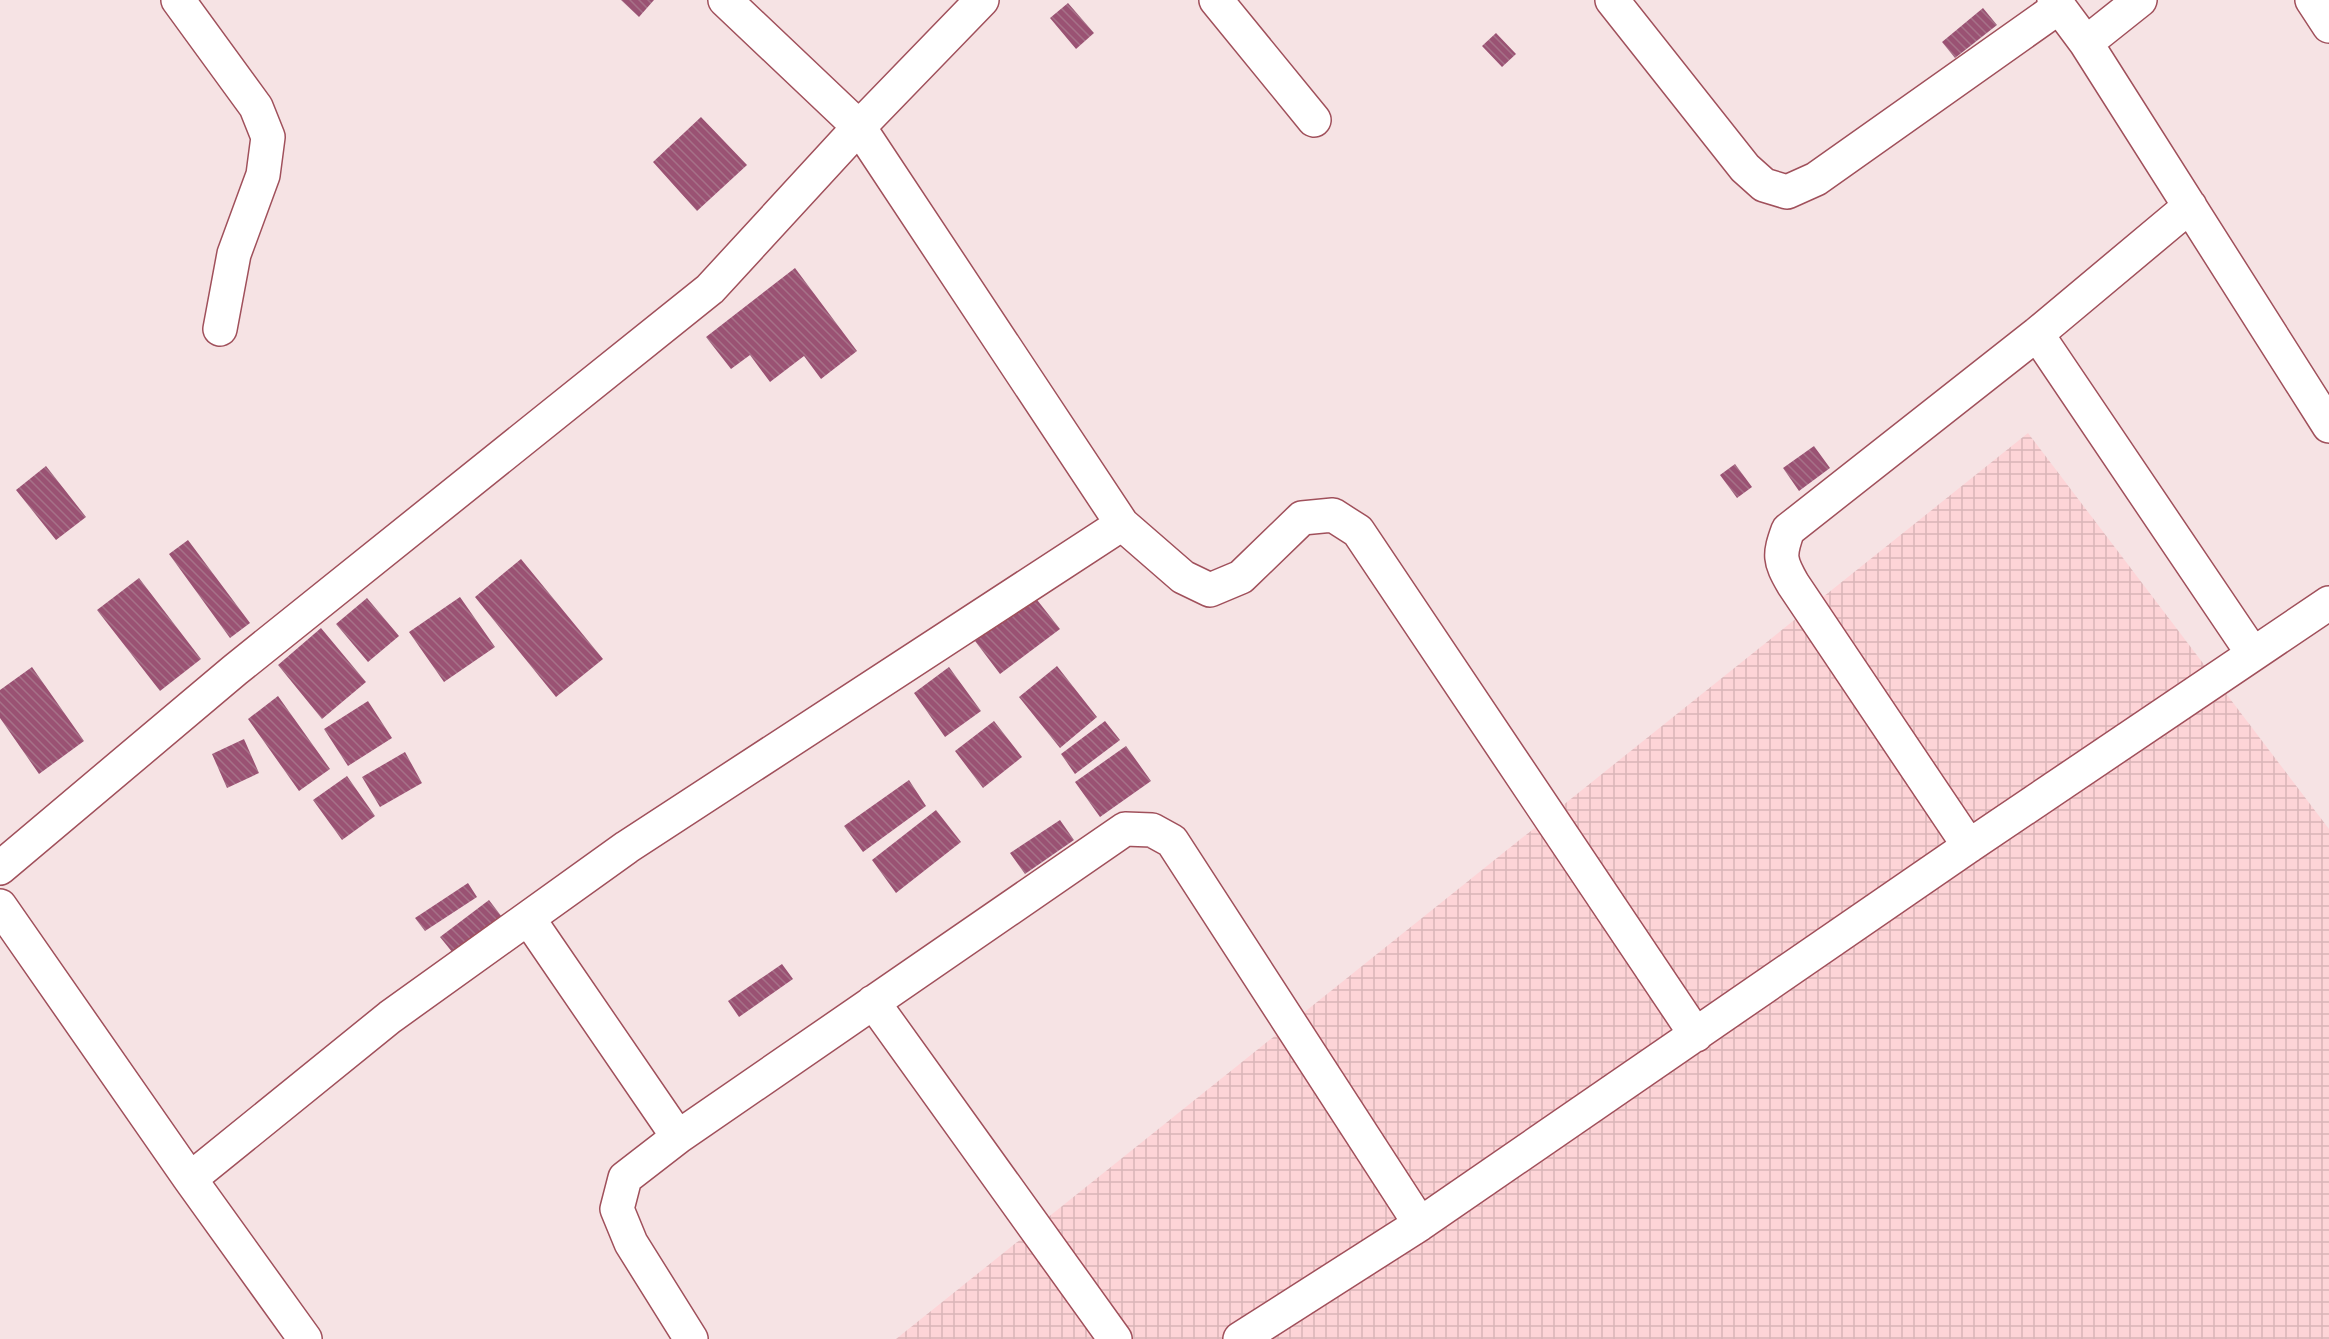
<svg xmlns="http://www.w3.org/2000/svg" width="2329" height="1339" font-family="Montserrat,sans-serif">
	<defs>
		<pattern id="industrial-grid" width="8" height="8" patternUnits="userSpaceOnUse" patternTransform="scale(1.5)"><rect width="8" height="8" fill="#fdd4d7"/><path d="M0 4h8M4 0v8" fill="none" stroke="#d9b5b8"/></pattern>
		<pattern id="building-back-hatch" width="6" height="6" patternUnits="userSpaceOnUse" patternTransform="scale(1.5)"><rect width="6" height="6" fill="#9a5273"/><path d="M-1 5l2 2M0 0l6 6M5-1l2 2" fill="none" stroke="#a67188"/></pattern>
	</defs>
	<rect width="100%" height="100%" fill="#f6e3e4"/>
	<path fill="url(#industrial-grid)" d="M 2028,433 L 2329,829 L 2329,1339 L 896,1339 Z"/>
	<path fill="url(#building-back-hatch)" d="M 621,0 L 654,0 L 639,17 Z
		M 1068,3 L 1094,33 L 1076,49 L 1050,18 Z
		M 1983,8 L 1997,25 L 1955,58 L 1942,42 Z
		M 1496,33 L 1516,54 L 1502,67 L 1482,46 Z
		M 701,117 L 747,165 L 697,211 L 653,162 Z
		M 795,268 L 857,351 L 821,379 L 804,356 L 770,382 L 750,355 L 731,369 L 706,337 Z
		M 1814,446 L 1830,468 L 1799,491 L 1783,468 Z
		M 1735,464 L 1752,487 L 1737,498 L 1720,475 Z
		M 46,466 L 86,517 L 56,540 L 16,490 Z
		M 188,540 L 250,623 L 230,638 L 169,554 Z
		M 521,559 L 603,659 L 556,697 L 475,597 Z
		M 139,578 L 201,659 L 160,691 L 97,610 Z
		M 1034,596 L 1060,629 L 1000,674 L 975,641 Z
		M 460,597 L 495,647 L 444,682 L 409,632 Z
		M 367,598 L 399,636 L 368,662 L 336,624 Z
		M 321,628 L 366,682 L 322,719 L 278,665 Z
		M 1057,666 L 1097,717 L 1060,748 L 1019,697 Z
		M 32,667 L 84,741 L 39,774 L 0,718 L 0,690 Z
		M 949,667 L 981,711 L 945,737 L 914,693 Z
		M 278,696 L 330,769 L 299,791 L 248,719 Z
		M 368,701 L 392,738 L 348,766 L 324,729 Z
		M 994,721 L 1022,757 L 983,788 L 955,751 Z
		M 1105,721 L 1120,740 L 1075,774 L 1061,754 Z
		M 244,739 L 259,773 L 227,788 L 212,754 Z
		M 1126,746 L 1151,781 L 1100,817 L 1075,782 Z
		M 405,752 L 422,783 L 380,807 L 362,777 Z
		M 347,776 L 375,816 L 342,840 L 313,800 Z
		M 909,780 L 926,806 L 863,852 L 844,826 Z
		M 936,810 L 961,842 L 896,893 L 872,860 Z
		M 1060,820 L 1074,840 L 1025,874 L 1010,853 Z
		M 468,883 L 477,897 L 425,931 L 415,918 Z
		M 489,900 L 505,921 L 457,958 L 440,937 Z
		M 782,964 L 793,979 L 739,1017 L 728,1001 Z"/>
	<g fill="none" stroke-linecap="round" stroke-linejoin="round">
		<defs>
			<path id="minor" d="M 178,0 L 256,107 L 268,137 L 263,175 L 234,254 L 220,329
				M 725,0 L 859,127 L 1122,524 L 1183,577 L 1210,590 L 1241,577 L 1302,518 L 1333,515 L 1358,531 L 1696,1035
				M 1216,0 L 1314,120
				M 1612,0 L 1745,168 L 1764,185 L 1787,192 L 1816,179 L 2059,7
				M 2054,0 L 2086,43 L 2329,426
				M 2312,0 L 2329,26
				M 2086,43 L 2140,0
				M 2037,334 L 2253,654
				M 1969,846 L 1793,584 C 1779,560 1779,555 1788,530 L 2037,334 L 2190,206
				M 0,868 L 235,670 L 710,289 L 859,127 L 982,0
				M 0,906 L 190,1179 L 305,1339
				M 528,918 L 678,1137
				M 873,1002 L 1115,1339
				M 190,1179 L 390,1017 L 627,847 L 1122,524
				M 691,1339 L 631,1243 L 617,1209 L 625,1178 L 678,1137 L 1125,829 L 1152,830 L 1172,841 L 1420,1224
				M 1240,1339 L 1420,1224 L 1969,846 L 2329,603"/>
		</defs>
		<use href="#minor" stroke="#a0505b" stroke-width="36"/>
		<use href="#minor" stroke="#fff" stroke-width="33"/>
	</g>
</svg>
